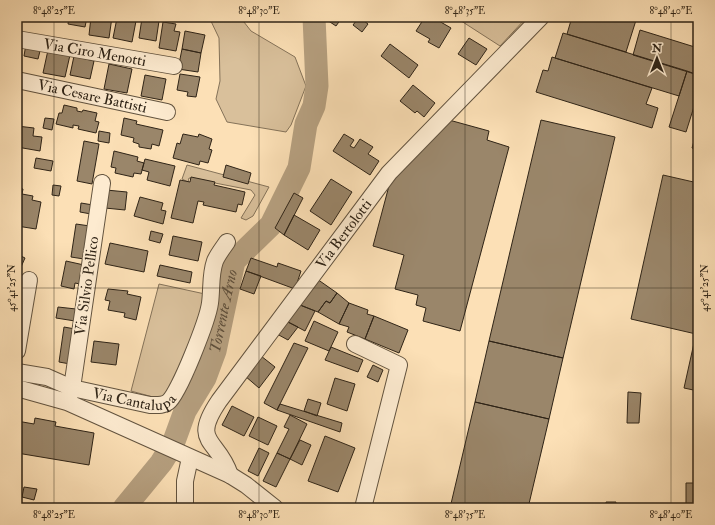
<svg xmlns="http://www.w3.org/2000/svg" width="715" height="525" font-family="'IM FELL Double Pica',serif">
	<rect width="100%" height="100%" fill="#fce0b6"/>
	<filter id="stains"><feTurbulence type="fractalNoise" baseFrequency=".005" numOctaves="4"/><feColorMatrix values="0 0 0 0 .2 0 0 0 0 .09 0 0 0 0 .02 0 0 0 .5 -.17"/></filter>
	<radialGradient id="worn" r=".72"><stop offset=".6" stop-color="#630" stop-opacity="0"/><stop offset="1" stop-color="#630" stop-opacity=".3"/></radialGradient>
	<path fill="#d9c09b" stroke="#847259" d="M 209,17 L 240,17 L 251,31 L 295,57 L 306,86 L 291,125 L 286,132 L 227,122 L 216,99 L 220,81 L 219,38 Z
		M 455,17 L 527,17 L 500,46 Z
		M 187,165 L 269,187 L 253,216 L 246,220 L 241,218 L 255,195 L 251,190 L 189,178 L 188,182 L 182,179 Z
		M 159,284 L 205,294 L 194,338 L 164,400 L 131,391 Z"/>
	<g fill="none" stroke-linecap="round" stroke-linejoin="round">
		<path stroke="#b6a080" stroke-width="23" id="s1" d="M 124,508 L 161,463 L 173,444 L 185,411 L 205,378 L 215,351 L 234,261 L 271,225 L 299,168 L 306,124 L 314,106 L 317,86 L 314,17"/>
	</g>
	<path fill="#9a866a" stroke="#2f2417" d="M 69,17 L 87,17 L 85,27 L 68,24 Z
		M 91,17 L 112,17 L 109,38 L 89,35 Z
		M 330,17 L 338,17 L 341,19 L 336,26 L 327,20 Z
		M 359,17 L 368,24 L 362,32 L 353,25 Z
		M 425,17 L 432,17 L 451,28 L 439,48 L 428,42 L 430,39 L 416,31 Z
		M 572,17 L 637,17 L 626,52 L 567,34 Z
		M 117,18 L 136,21 L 132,42 L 113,38 Z
		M 142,18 L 159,21 L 156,41 L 139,38 Z
		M 163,22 L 176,24 L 174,31 L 180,32 L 176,51 L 159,48 Z
		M 640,30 L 698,48 L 698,75 L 633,55 Z
		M 185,31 L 205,35 L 201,53 L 182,49 Z
		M 563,33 L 687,71 L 679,96 L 555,58 Z
		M 469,38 L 487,49 L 476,65 L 458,54 Z
		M 26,44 L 41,47 L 38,59 L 24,56 Z
		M 390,44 L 418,65 L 409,78 L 381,56 Z
		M 182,49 L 201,53 L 198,72 L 178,69 Z
		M 48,50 L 70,55 L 65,77 L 43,73 Z
		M 74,56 L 94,61 L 90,79 L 70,75 Z
		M 552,57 L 652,88 L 646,104 L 658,108 L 652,128 L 536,92 L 543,70 L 548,71 Z
		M 109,64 L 132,69 L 127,93 L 104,89 Z
		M 687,71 L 698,75 L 698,94 L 686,132 L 669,127 Z
		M 180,74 L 200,77 L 196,97 L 187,96 L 188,92 L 177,90 Z
		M 145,75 L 166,79 L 162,100 L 141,96 Z
		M 413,85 L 435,103 L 424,117 L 417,111 L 415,113 L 400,101 Z
		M 64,105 L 77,108 L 77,111 L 82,112 L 83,110 L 97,113 L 95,121 L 99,122 L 96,133 L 78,129 L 79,126 L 73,125 L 73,128 L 56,124 L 59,113 L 62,113 Z
		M 45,118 L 54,119 L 52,130 L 43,128 Z
		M 124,118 L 137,121 L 136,124 L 163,130 L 159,146 L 152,144 L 151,149 L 139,147 L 139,144 L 133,142 L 134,138 L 121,135 Z
		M 449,120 L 489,131 L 487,140 L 509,147 L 460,331 L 423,321 L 426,308 L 416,305 L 418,295 L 395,289 L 404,255 L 373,246 L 390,182 Z
		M 541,120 L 615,137 L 563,358 L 489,341 Z
		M 17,126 L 34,128 L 33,136 L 42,137 L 40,151 L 17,147 Z
		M 698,127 L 698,150 L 692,148 Z
		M 99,131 L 110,133 L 109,143 L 98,141 Z
		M 183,134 L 198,137 L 199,134 L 212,139 L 209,149 L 212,150 L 208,163 L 200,161 L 199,165 L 173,158 L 177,143 L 180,144 Z
		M 344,134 L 354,140 L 350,146 L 354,148 L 360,139 L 373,147 L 368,154 L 379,161 L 370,175 L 333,151 Z
		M 84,141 L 99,144 L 92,184 L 77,181 Z
		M 114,151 L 138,157 L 137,161 L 144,163 L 141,174 L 134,173 L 133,177 L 115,173 L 116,168 L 111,167 Z
		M 36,158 L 53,161 L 51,171 L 34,168 Z
		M 145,159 L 175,166 L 170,186 L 147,180 L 149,172 L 142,170 Z
		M 226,165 L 251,173 L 248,184 L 223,177 Z
		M 663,175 L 698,183 L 698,325 L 696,334 L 631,319 Z
		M 191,177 L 215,182 L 214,185 L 245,192 L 242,205 L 238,204 L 236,212 L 203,205 L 204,202 L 198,201 L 193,223 L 171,218 L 180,180 L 190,182 Z
		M 331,179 L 352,192 L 331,225 L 310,211 Z
		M 53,185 L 61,186 L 59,196 L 52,195 Z
		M 17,188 L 23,189 L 22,194 L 33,196 L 32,200 L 41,202 L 36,229 L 17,226 Z
		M 106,190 L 127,192 L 125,210 L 105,208 Z
		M 294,193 L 303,198 L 284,235 L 275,228 Z
		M 140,197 L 163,203 L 161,210 L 166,211 L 163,224 L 134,216 Z
		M 81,203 L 93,205 L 91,214 L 80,212 Z
		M 294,215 L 320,230 L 308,250 L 284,235 Z
		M 76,224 L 90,226 L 84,259 L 71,257 Z
		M 151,231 L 163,234 L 160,243 L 149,240 Z
		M 173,236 L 202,242 L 198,261 L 169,255 Z
		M 110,243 L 148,251 L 144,272 L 105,264 Z
		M 17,254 L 25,258 L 17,276 Z
		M 251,258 L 277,267 L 278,263 L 301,271 L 295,289 L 246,271 Z
		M 66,261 L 84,265 L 80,284 L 75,283 L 74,289 L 61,286 Z
		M 160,265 L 192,272 L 190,283 L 157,276 Z
		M 246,271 L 261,276 L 254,294 L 240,289 Z
		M 317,279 L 337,293 L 330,303 L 326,301 L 318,312 L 300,305 Z
		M 108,289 L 128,291 L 127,294 L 141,297 L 136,320 L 124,317 L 125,313 L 108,310 L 110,301 L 105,300 Z
		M 337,293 L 349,303 L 339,324 L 318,312 L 326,301 L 330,303 Z
		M 349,303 L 368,310 L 367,314 L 374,316 L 365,339 L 347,332 L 349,327 L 339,324 Z
		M 300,305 L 315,311 L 305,331 L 288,322 Z
		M 58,307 L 76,309 L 75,321 L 56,318 Z
		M 374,316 L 408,330 L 399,353 L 365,339 Z
		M 314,321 L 338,332 L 329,351 L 305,341 Z
		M 288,322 L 298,327 L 288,340 L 277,334 Z
		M 64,327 L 75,329 L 70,364 L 59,362 Z
		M 696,334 L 698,334 L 698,391 L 684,388 Z
		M 94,341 L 119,344 L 116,365 L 91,362 Z
		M 489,341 L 563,358 L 549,419 L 475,402 Z
		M 294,343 L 308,348 L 277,410 L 264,403 Z
		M 331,347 L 363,360 L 358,372 L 325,360 Z
		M 261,356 L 275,367 L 259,388 L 245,376 Z
		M 373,365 L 383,370 L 378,382 L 367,377 Z
		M 335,378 L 355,384 L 347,411 L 327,404 Z
		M 628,392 L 641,393 L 639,423 L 627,423 Z
		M 308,399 L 321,403 L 317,416 L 304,411 Z
		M 475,402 L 549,419 L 528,508 L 450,508 Z
		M 280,404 L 342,423 L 340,432 L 277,410 Z
		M 232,406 L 254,417 L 244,436 L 222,425 Z
		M 290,415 L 307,424 L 290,459 L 277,453 L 289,429 L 284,427 Z
		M 258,417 L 277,426 L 268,445 L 249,436 Z
		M 35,418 L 56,422 L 55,426 L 94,433 L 89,465 L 17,453 L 17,421 L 34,424 Z
		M 325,436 L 355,448 L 338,492 L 308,481 Z
		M 300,440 L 311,445 L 302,465 L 290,459 Z
		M 259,448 L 269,453 L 258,476 L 248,471 Z
		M 277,453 L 290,459 L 276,487 L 263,481 Z
		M 17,476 L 21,476 L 17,499 Z
		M 686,483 L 698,483 L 698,506 L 686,506 Z
		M 24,487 L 37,489 L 34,500 L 22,497 Z
		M 606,502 L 616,502 L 615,508 L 606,508 Z"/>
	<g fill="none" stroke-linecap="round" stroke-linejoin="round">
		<defs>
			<g id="minor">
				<path id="s2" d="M 17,39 L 174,66"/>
				<path id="s3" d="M 17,80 L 167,112"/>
				<path id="s4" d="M 102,183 L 72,388 L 150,405 C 156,405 163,406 168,402 C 179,394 208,319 210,303 C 212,289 210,275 215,261 C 218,254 223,248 227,242"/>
				<path d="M 355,344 L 399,365 L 363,508"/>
				<path d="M 17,351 L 29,280"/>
				<path d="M 17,372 L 47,377 L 72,388 L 69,397"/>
				<path d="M 17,388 L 67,402 L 230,475 L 246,485 L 275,508"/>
				<path id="s5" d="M 230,475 C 218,438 190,444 219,401 L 389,173 L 541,17"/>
				<path d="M 185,508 L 185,481 L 190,458"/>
			</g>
		</defs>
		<use href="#minor" stroke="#62533f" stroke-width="18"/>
		<use href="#minor" stroke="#fdebd0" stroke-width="16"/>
	</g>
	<path fill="none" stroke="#2f2417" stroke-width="1" stroke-opacity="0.45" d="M 54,17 L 54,508M 259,17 L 259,508M 465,17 L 465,508M 671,17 L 671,508M 17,288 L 698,288"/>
	<g text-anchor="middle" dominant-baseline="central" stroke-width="4" stroke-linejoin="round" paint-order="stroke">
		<g font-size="15" fill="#2f2417" stroke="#fdebd0">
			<text stroke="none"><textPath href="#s2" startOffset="79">Via Ciro Menotti</textPath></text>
			<text stroke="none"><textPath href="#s3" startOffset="77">Via Cesare Battisti</textPath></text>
			<text stroke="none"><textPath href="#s5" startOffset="292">Via Bertolotti</textPath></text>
			<text transform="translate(87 286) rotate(-82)">Via Silvio Pellico</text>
			<text stroke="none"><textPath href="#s4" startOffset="271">Via Cantalupa</textPath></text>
		</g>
		<g font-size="16" font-style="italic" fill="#5e4f3c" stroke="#fdebd0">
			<text stroke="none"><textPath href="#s1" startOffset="224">Torrente Arno</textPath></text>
		</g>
	</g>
	<rect width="715" height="525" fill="none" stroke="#fce0b6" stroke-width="44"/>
	<g transform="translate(657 58)" stroke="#fdebd0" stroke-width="3" paint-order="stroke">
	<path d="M0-3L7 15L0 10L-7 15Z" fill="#2f2417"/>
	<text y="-6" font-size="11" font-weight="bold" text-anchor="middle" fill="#2f2417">N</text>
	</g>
	<rect x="22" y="22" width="671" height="481" fill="none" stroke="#2f2417" stroke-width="1.5"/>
	<g font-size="10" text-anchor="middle" fill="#2f2417">
		<text x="54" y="14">8°48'25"E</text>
		<text x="259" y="14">8°48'30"E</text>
		<text x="465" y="14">8°48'35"E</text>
		<text x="671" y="14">8°48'40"E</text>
		<text transform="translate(11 288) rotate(-90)" y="4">45°41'25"N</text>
		<text transform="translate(704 288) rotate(-90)" y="4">45°41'25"N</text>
		<text x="54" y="518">8°48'25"E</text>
		<text x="259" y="518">8°48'30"E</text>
		<text x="465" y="518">8°48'35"E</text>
		<text x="671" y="518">8°48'40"E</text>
	</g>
	<rect width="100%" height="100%" filter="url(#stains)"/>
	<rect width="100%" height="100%" fill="url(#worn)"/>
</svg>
